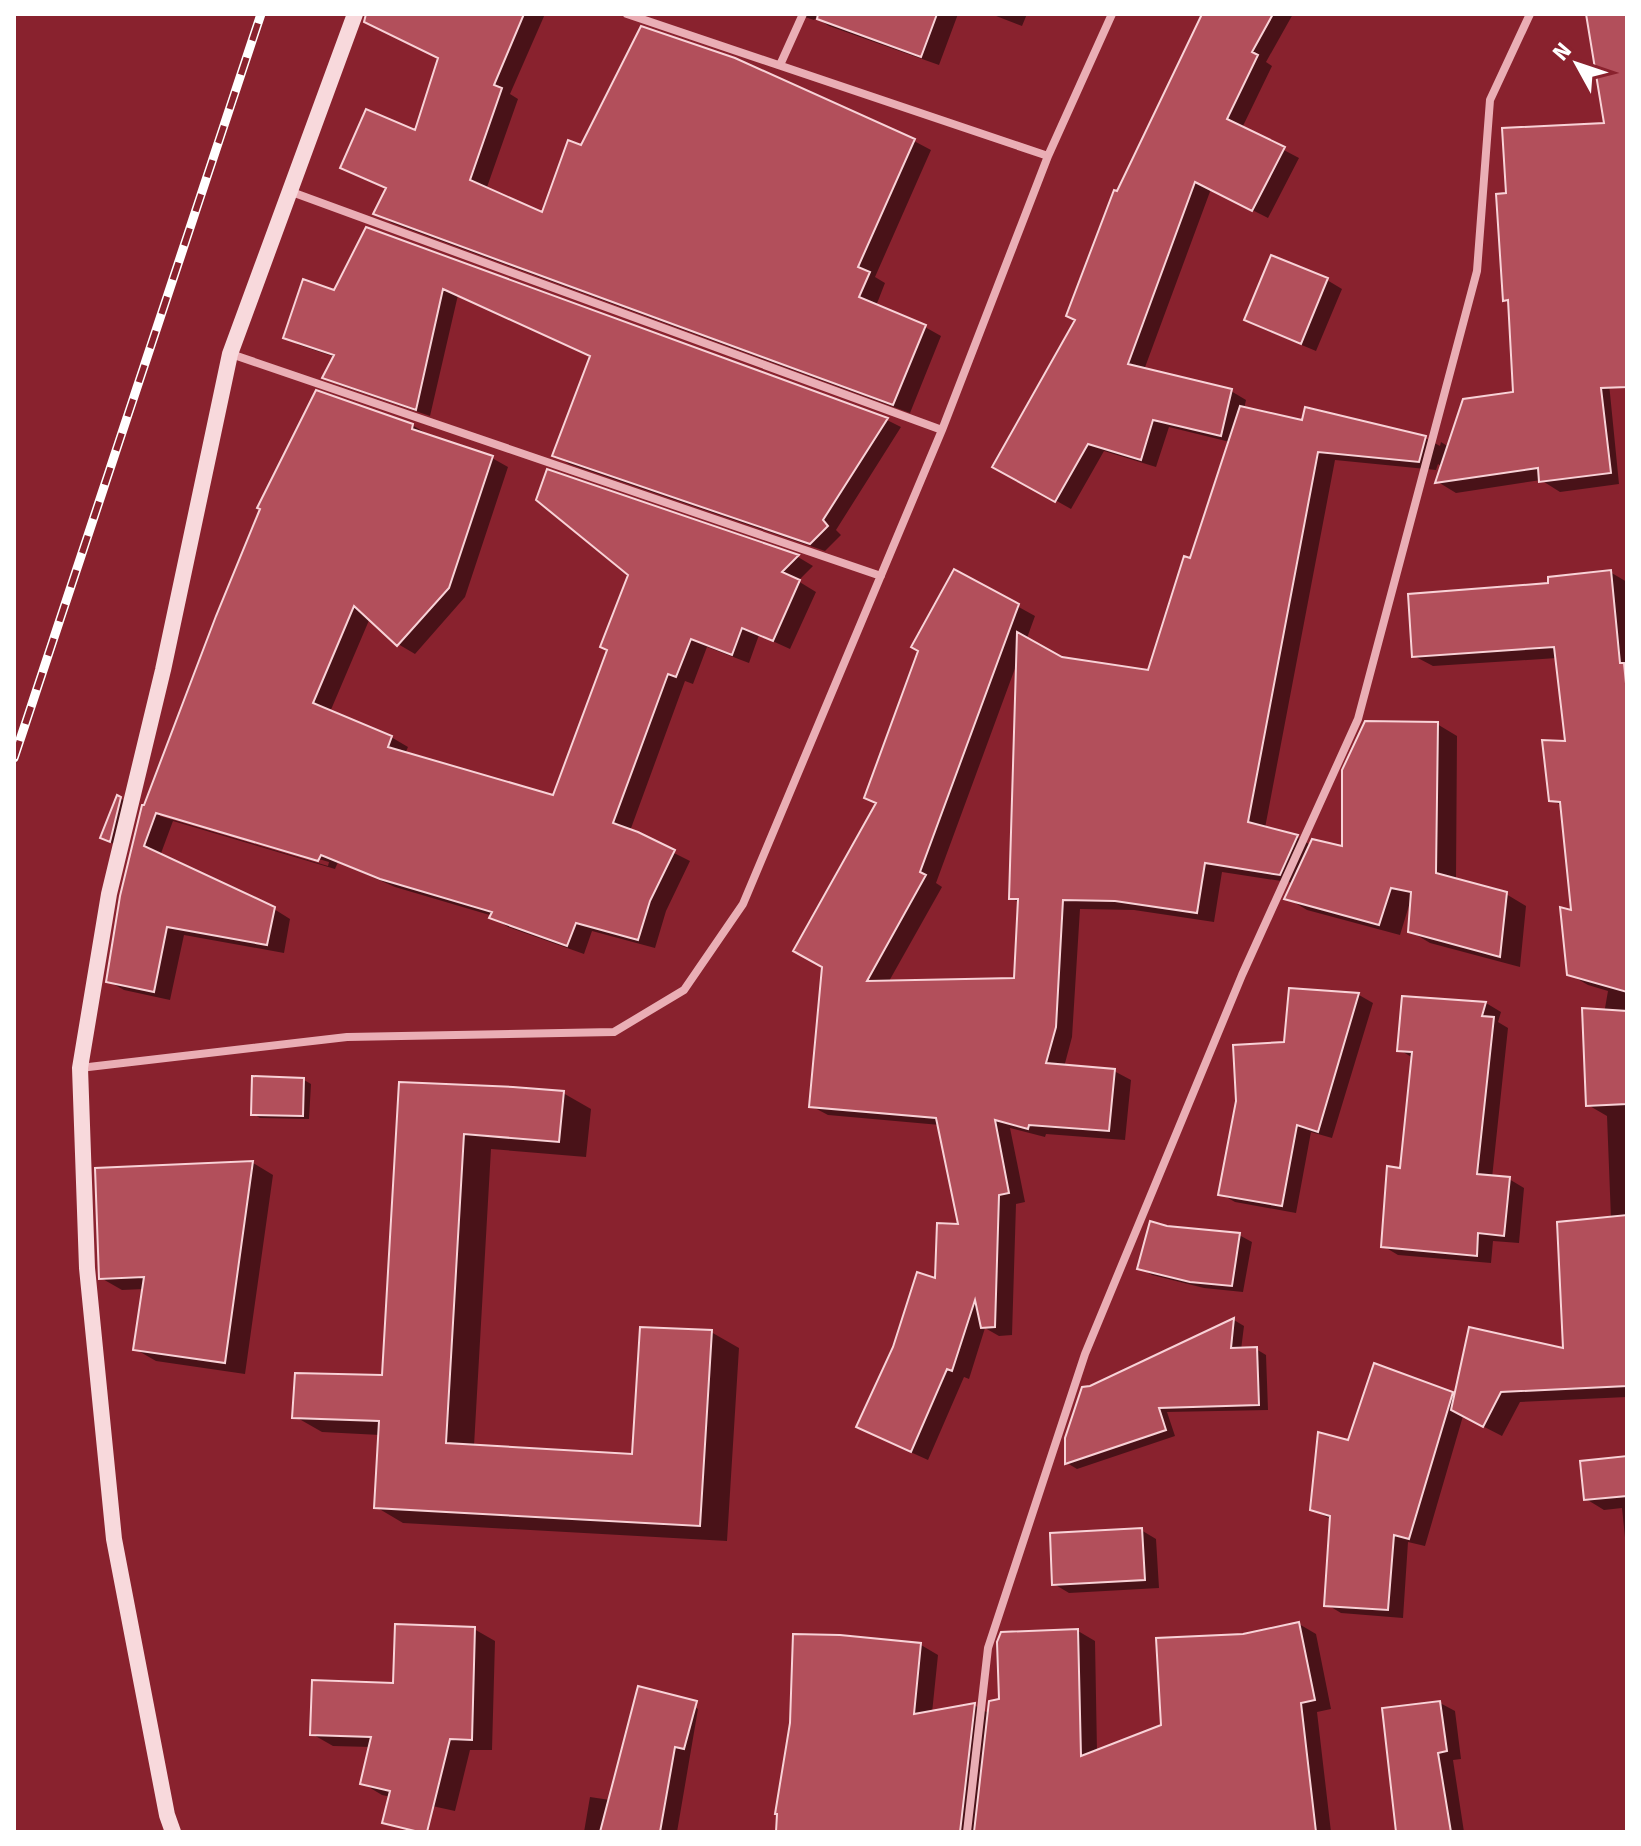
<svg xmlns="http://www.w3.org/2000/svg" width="1641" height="1846" font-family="'Fira Sans',sans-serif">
	<rect width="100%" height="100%" fill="#89222e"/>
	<path fill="#0007" fill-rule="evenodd" d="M 413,14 L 545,14 L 510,94 L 518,99 L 486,190 L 544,215 L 582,147 L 734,60 L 914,141 L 931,150 L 875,277 L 885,283 L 876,306 L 925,327 L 941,336 L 910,413 L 392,223 L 375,213 L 387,189 L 359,177 L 342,167 L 416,133 L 440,59 Z
		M 796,14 L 958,14 L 939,65 L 829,26 L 816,18 L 814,20 Z
		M 991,14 L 1027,14 L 1022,26 Z
		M 1205,14 L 1293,14 L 1266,62 L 1272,66 L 1242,128 L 1299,158 L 1268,218 L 1211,189 L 1144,370 L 1231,391 L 1246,400 L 1244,409 L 1304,423 L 1425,438 L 1440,446 L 1441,442 L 1449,447 L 1515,394 L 1510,302 L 1505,299 L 1508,195 L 1607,125 L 1588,14 L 1627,14 L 1627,320 L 1603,323 L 1619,484 L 1560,492 L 1541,480 L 1456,493 L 1438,482 L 1443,467 L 1438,464 L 1436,470 L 1335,460 L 1265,828 L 1297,837 L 1309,844 L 1344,849 L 1437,724 L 1457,736 L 1456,880 L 1506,894 L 1526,906 L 1520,967 L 1430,943 L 1410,931 L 1411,899 L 1400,935 L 1307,910 L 1287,898 L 1294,883 L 1222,872 L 1214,922 L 1134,910 L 1080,909 L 1072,1037 L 1064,1067 L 1114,1071 L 1131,1080 L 1125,1140 L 1046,1134 L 1045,1137 L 1010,1128 L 1025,1202 L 1016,1204 L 1012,1335 L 999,1336 L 985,1328 L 969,1379 L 964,1377 L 928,1460 L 875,1436 L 859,1427 L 895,1348 L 936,1280 L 961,1226 L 940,1125 L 828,1115 L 811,1106 L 878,804 L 955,572 L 1035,616 L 1027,638 L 1061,659 L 1150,672 L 1191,560 L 1230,442 L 1169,427 L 1156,467 L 1104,451 L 1071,509 L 995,466 L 1077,320 L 1118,193 ZM 1017,663 L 1011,898 L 1020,903 L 1016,980 L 888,983 L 942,887 L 936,883 Z
		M 367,229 L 887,420 L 901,427 L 836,530 L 841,535 L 825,551 L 569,464 L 555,455 L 592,356 L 458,295 L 430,416 L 339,385 L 325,377 L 335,357 L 299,345 L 285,337 L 335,293 Z
		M 1327,280 L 1342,289 L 1316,351 L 1261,328 L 1246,319 Z
		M 412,425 L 429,435 L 492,458 L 508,467 L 465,597 L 415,654 L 398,644 L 370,618 L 330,712 L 391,737 L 408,747 L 405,754 L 554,798 L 609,650 L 630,574 L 549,472 L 798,557 L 813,566 L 798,581 L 816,592 L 790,649 L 759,635 L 749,663 L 707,647 L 693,684 L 685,681 L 630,831 L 690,861 L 666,911 L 655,948 L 592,931 L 584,954 L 508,927 L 492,917 L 493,916 L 395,887 L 338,862 L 335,869 L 173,821 L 160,856 L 274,909 L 290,919 L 284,953 L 184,935 L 170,1000 L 124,990 L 108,981 L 143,807 ZM 160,812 L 329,862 L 328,866 L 160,816 Z
		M 1610,572 L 1627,582 L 1627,1397 L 1520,1402 L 1502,1436 L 1463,1416 L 1425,1546 L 1408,1542 L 1403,1618 L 1341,1613 L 1326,1604 L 1332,1520 L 1312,1509 L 1349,1443 L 1452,1393 L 1456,1396 L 1565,1351 L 1611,1219 L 1607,1116 L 1588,1105 L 1608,991 L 1588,985 L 1569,974 L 1574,913 L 1563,807 L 1551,799 L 1567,743 L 1557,658 L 1433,666 L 1414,656 L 1550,585 Z
		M 118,797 L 136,807 L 117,846 L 102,837 Z
		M 1291,990 L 1359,995 L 1373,1003 L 1332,1138 L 1311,1132 L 1296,1213 L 1235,1202 L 1221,1194 L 1286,1044 Z
		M 1404,998 L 1486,1003 L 1501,1012 L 1498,1022 L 1508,1028 L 1492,1178 L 1509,1179 L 1524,1188 L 1519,1243 L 1493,1241 L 1491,1263 L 1398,1255 L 1383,1246 L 1402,1170 L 1413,1058 L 1400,1050 Z
		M 304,1080 L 311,1084 L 309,1119 L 260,1118 L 253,1114 Z
		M 401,1084 L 563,1093 L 591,1109 L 586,1157 L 491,1149 L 474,1446 L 634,1456 L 711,1332 L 739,1348 L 727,1541 L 403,1523 L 376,1507 L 380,1435 L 322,1432 L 294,1416 L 384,1377 Z
		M 253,1163 L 273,1175 L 245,1374 L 156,1361 L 135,1349 L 144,1289 L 122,1290 L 101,1278 L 97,1170 Z
		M 1166,1228 L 1239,1235 L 1252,1242 L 1243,1292 L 1204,1288 L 1152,1275 L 1140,1268 Z
		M 1234,1320 L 1244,1326 L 1241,1350 L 1256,1349 L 1266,1355 L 1268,1410 L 1167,1412 L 1175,1436 L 1077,1469 L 1067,1463 L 1067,1438 L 1091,1388 Z
		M 1627,1458 L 1627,1557 L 1622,1508 L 1604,1510 L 1586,1499 Z
		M 1141,1530 L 1156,1539 L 1159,1588 L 1069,1593 L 1054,1584 Z
		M 1299,1624 L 1316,1634 L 1331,1709 L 1317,1712 L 1331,1832 L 778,1832 L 921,1645 L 938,1655 L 932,1713 L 974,1705 L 990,1714 L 1001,1701 L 1078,1631 L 1095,1641 L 1097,1752 L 1163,1726 L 1243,1636 Z
		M 474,1629 L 495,1641 L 492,1750 L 470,1750 L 455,1811 L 382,1795 L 362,1783 L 371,1747 L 333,1746 L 312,1734 L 395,1685 Z
		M 683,1700 L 698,1709 L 677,1832 L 584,1832 L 590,1797 L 610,1800 Z
		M 1440,1703 L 1455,1711 L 1461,1759 L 1453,1760 L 1464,1832 L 1394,1832 L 1394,1830 L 1398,1830 Z"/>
	<path fill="#b24f5b" stroke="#f8d2d7" stroke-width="2" d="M 366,14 L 524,14 L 494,85 L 502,88 L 470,180 L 542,212 L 568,140 L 581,145 L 641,26 L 735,58 L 915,139 L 858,267 L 870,272 L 859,297 L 926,325 L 893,405 L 373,214 L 386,188 L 340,168 L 366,109 L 415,130 L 438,58 L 364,22 Z
		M 818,14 L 937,14 L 921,57 L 817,19 Z
		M 1202,14 L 1273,14 L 1252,52 L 1258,55 L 1227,119 L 1285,147 L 1252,211 L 1195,182 L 1128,364 L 1232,389 L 1221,436 L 1153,420 L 1141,460 L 1088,444 L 1055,502 L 992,467 L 1075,320 L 1066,316 L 1114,190 L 1117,191 Z
		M 1586,14 L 1627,14 L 1627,387 L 1601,388 L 1611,473 L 1539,482 L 1538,468 L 1435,483 L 1463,399 L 1513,392 L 1508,300 L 1503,301 L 1496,194 L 1506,193 L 1502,128 L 1604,123 Z
		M 366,227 L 888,418 L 823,520 L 828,526 L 810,544 L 552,456 L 590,356 L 443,289 L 416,410 L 322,378 L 334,355 L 283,338 L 303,279 L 334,290 Z
		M 1271,255 L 1328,278 L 1301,344 L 1244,320 Z
		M 316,390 L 413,424 L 412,429 L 493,456 L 449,588 L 397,646 L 354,606 L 313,703 L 392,736 L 388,747 L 553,795 L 607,650 L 600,647 L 628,575 L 536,500 L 547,469 L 799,555 L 782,572 L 800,580 L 773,641 L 742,628 L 732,655 L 691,639 L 676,677 L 668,674 L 613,823 L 638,832 L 675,850 L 650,901 L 638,940 L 576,923 L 567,946 L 489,918 L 492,912 L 380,879 L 321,855 L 318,861 L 156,813 L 144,846 L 275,907 L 267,945 L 167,927 L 154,992 L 106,982 L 120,896 L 142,805 L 144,805 L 216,616 L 260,509 L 257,508 Z
		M 1240,406 L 1302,420 L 1305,407 L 1426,436 L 1419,462 L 1318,452 L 1248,822 L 1298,835 L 1280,875 L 1205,863 L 1197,913 L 1115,901 L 1063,900 L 1056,1027 L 1046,1063 L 1115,1069 L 1109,1131 L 1029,1125 L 1028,1129 L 995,1120 L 1009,1193 L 999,1195 L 995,1327 L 981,1328 L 975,1300 L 952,1371 L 947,1369 L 911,1452 L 856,1427 L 893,1347 L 917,1272 L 935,1278 L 937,1223 L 958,1224 L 936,1118 L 809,1107 L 822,967 L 793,951 L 876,803 L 864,798 L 918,651 L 911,647 L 954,569 L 1019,604 L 920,872 L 926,875 L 867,981 L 1014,978 L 1018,899 L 1009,899 L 1017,632 L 1062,657 L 1148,670 L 1184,556 L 1190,558 Z
		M 1611,570 L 1620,663 L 1624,663 L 1627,694 L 1627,992 L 1567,975 L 1560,907 L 1571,910 L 1560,802 L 1549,801 L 1542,740 L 1565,741 L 1554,647 L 1412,657 L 1408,594 L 1548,583 L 1548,577 Z
		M 1365,721 L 1438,722 L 1436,873 L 1507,892 L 1500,957 L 1408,932 L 1411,892 L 1391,888 L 1379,925 L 1284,899 L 1312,839 L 1342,846 L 1342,770 Z
		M 117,795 L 121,797 L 110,842 L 100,838 Z
		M 1289,988 L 1359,993 L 1318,1132 L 1297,1125 L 1282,1206 L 1218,1195 L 1236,1101 L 1233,1045 L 1284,1042 Z
		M 1402,996 L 1486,1002 L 1482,1016 L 1494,1017 L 1477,1174 L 1510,1177 L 1504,1236 L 1478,1233 L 1477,1256 L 1381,1247 L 1387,1166 L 1400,1168 L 1412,1052 L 1397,1051 Z
		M 1582,1008 L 1627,1011 L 1627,1104 L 1586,1106 Z
		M 252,1076 L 304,1078 L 303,1116 L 251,1115 Z
		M 399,1082 L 513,1087 L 564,1091 L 559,1142 L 464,1134 L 446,1443 L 632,1454 L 640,1327 L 712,1330 L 700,1526 L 374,1508 L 379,1421 L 292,1418 L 295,1373 L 382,1375 Z
		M 253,1161 L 225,1363 L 133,1350 L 144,1277 L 99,1279 L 95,1168 Z
		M 1627,1215 L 1627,1386 L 1501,1392 L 1483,1427 L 1451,1410 L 1469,1327 L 1563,1348 L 1557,1222 Z
		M 1150,1221 L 1167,1226 L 1240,1233 L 1232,1286 L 1190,1282 L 1137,1269 Z
		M 1234,1318 L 1231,1348 L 1257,1347 L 1259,1405 L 1159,1408 L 1166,1430 L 1065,1464 L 1065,1438 L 1082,1387 L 1090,1386 Z
		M 1374,1363 L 1453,1392 L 1409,1539 L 1394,1535 L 1388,1610 L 1324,1606 L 1330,1516 L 1310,1510 L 1318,1432 L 1348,1440 Z
		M 1627,1456 L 1627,1496 L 1584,1500 L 1580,1461 Z
		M 1142,1528 L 1145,1580 L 1052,1585 L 1050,1533 Z
		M 1299,1622 L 1315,1700 L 1301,1703 L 1316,1832 L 974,1832 L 989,1701 L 999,1699 L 997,1642 L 1001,1632 L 1078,1629 L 1081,1756 L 1161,1725 L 1156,1638 L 1243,1634 Z
		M 395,1624 L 475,1627 L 472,1740 L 450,1739 L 427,1832 L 419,1832 L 382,1823 L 390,1791 L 360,1784 L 371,1737 L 310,1735 L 312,1680 L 393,1683 Z
		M 793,1634 L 840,1635 L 921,1643 L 914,1714 L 975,1703 L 960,1832 L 776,1832 L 777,1814 L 775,1814 L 790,1723 Z
		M 638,1686 L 697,1701 L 684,1749 L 675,1747 L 660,1832 L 600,1832 Z
		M 1440,1701 L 1447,1751 L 1438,1753 L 1451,1832 L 1396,1832 L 1382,1708 Z"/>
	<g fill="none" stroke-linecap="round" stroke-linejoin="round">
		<path stroke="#eaaeb5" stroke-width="8" d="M 627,14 L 1048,156
			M 780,65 L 803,14
			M 289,191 L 942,430
			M 231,354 L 881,576
			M 80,1068 L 347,1037 L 614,1032 L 684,990 L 743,904 L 942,430 L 1048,156 L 1112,14
			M 967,1832 L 988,1648 L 1085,1354 L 1242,975 L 1358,719 L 1477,271 L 1490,100 L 1530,14"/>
		<path stroke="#f8d9dc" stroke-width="16" d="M 173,1832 L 167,1815 L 114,1539 L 87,1268 L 80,1068 L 109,894 L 163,670 L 230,354 L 355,14"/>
		<defs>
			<path id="rail" d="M 14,758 L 261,14"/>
		</defs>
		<use href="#rail" stroke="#fff" stroke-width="9"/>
		<use href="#rail" stroke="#89222e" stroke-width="6" stroke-dasharray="18" stroke-linecap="butt"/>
	</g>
	<rect width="1641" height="1846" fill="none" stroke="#ffffff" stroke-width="32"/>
	<g transform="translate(1577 64) rotate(310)" stroke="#89222e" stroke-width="6" paint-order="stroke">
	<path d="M0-6L14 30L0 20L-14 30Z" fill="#ffffff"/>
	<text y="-12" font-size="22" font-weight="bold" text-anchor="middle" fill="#ffffff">N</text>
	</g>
</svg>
